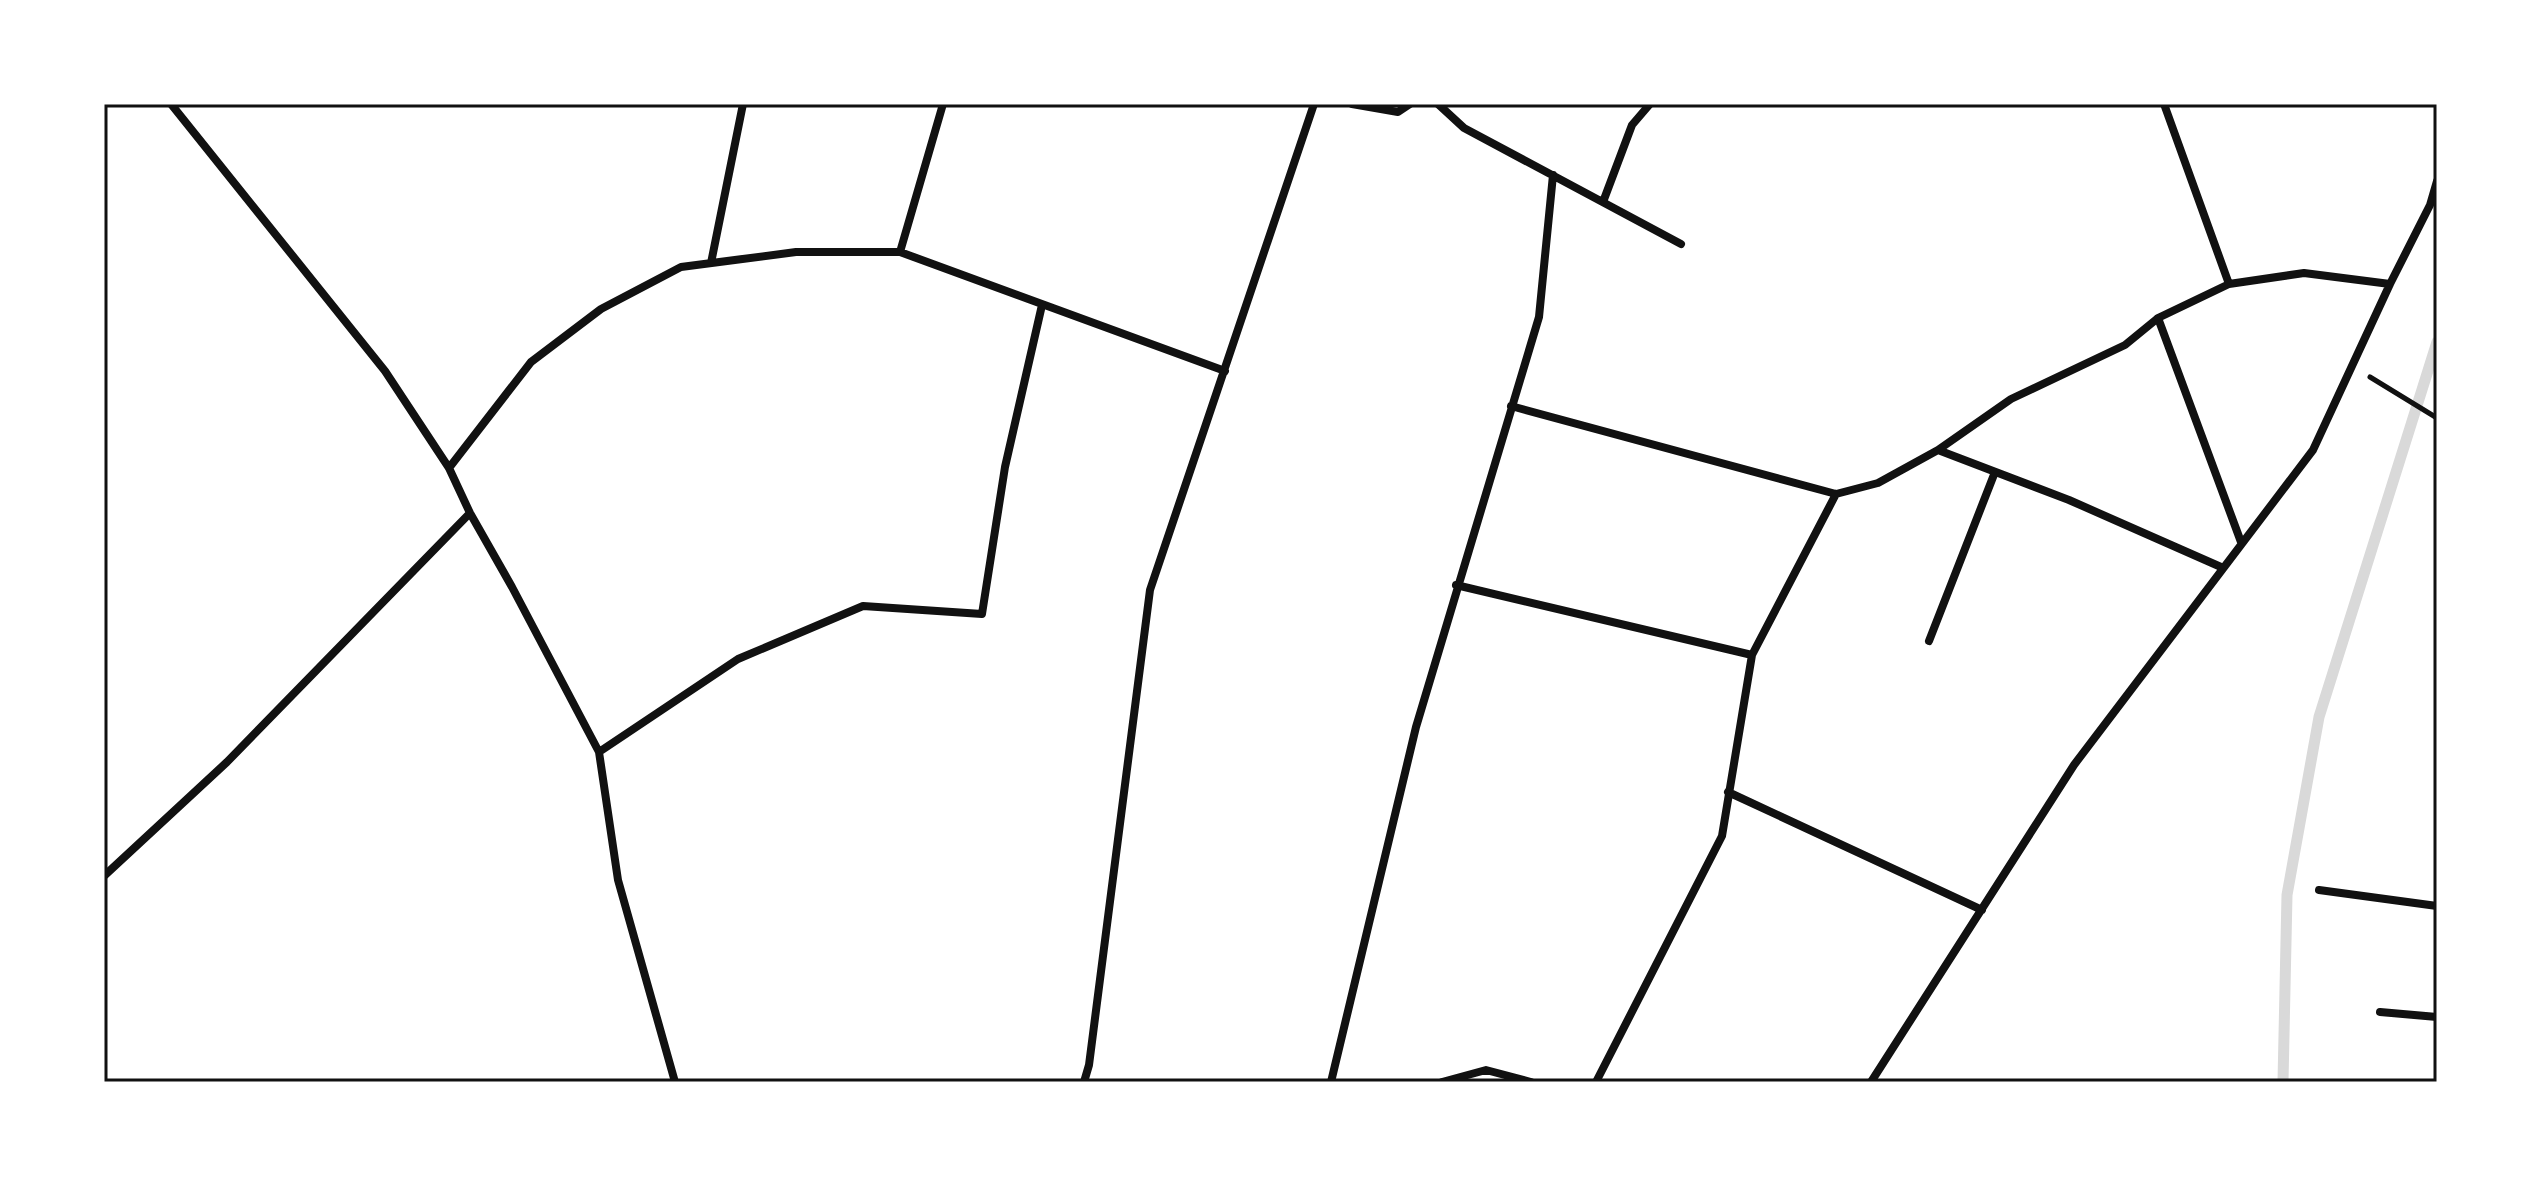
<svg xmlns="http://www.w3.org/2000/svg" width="2541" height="1186" font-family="'Nunito Sans',sans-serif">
	<rect width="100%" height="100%" fill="#fff"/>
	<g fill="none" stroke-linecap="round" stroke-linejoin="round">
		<path stroke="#d9d9d9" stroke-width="11" d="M 2283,1082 L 2287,895 L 2319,717 L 2437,342"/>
		<path stroke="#111" stroke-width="5" d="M 2370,377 L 2437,418"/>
		<path stroke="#111" stroke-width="8" d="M 171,104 L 385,371 L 449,468 L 470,513 L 512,587 L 599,752 L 618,880 L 675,1082
			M 1352,104 L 1398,112 L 1410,104
			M 1438,104 L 1464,128 L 1681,244
			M 2164,104 L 2229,284
			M 1603,202 L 1632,125 L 1650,104
			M 900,252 L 943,104
			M 711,263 L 743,104
			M 2158,318 L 2241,542
			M 1511,406 L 1836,494 L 1878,483 L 1938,450 L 2069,500 L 2221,567
			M 1938,450 L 2011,399 L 2125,345 L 2158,318 L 2229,284 L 2304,273 L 2390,284
			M 449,468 L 531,362 L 601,309 L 681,267 L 796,252 L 900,252 L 1225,371
			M 1456,585 L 1752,655
			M 1929,641 L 1995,472
			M 599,752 L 738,659 L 863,606 L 982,614 L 1005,467 L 1042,305
			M 1728,792 L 1982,910
			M 104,876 L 227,762 L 470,513
			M 2319,890 L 2437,906
			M 2380,1012 L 2437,1017
			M 1084,1082 L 1089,1065 L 1150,590 L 1314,104
			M 1331,1082 L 1416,727 L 1539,317 L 1553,175
			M 1442,1082 L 1486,1070 L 1531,1082
			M 1596,1082 L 1722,836 L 1752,655 L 1836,494
			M 1871,1082 L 2074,765 L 2313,450 L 2390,284 L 2430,205 L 2437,181"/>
	</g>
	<rect width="2541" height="1186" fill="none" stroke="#ffffff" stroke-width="212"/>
	<rect x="106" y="106" width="2329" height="974" fill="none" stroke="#111" stroke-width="3"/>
</svg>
